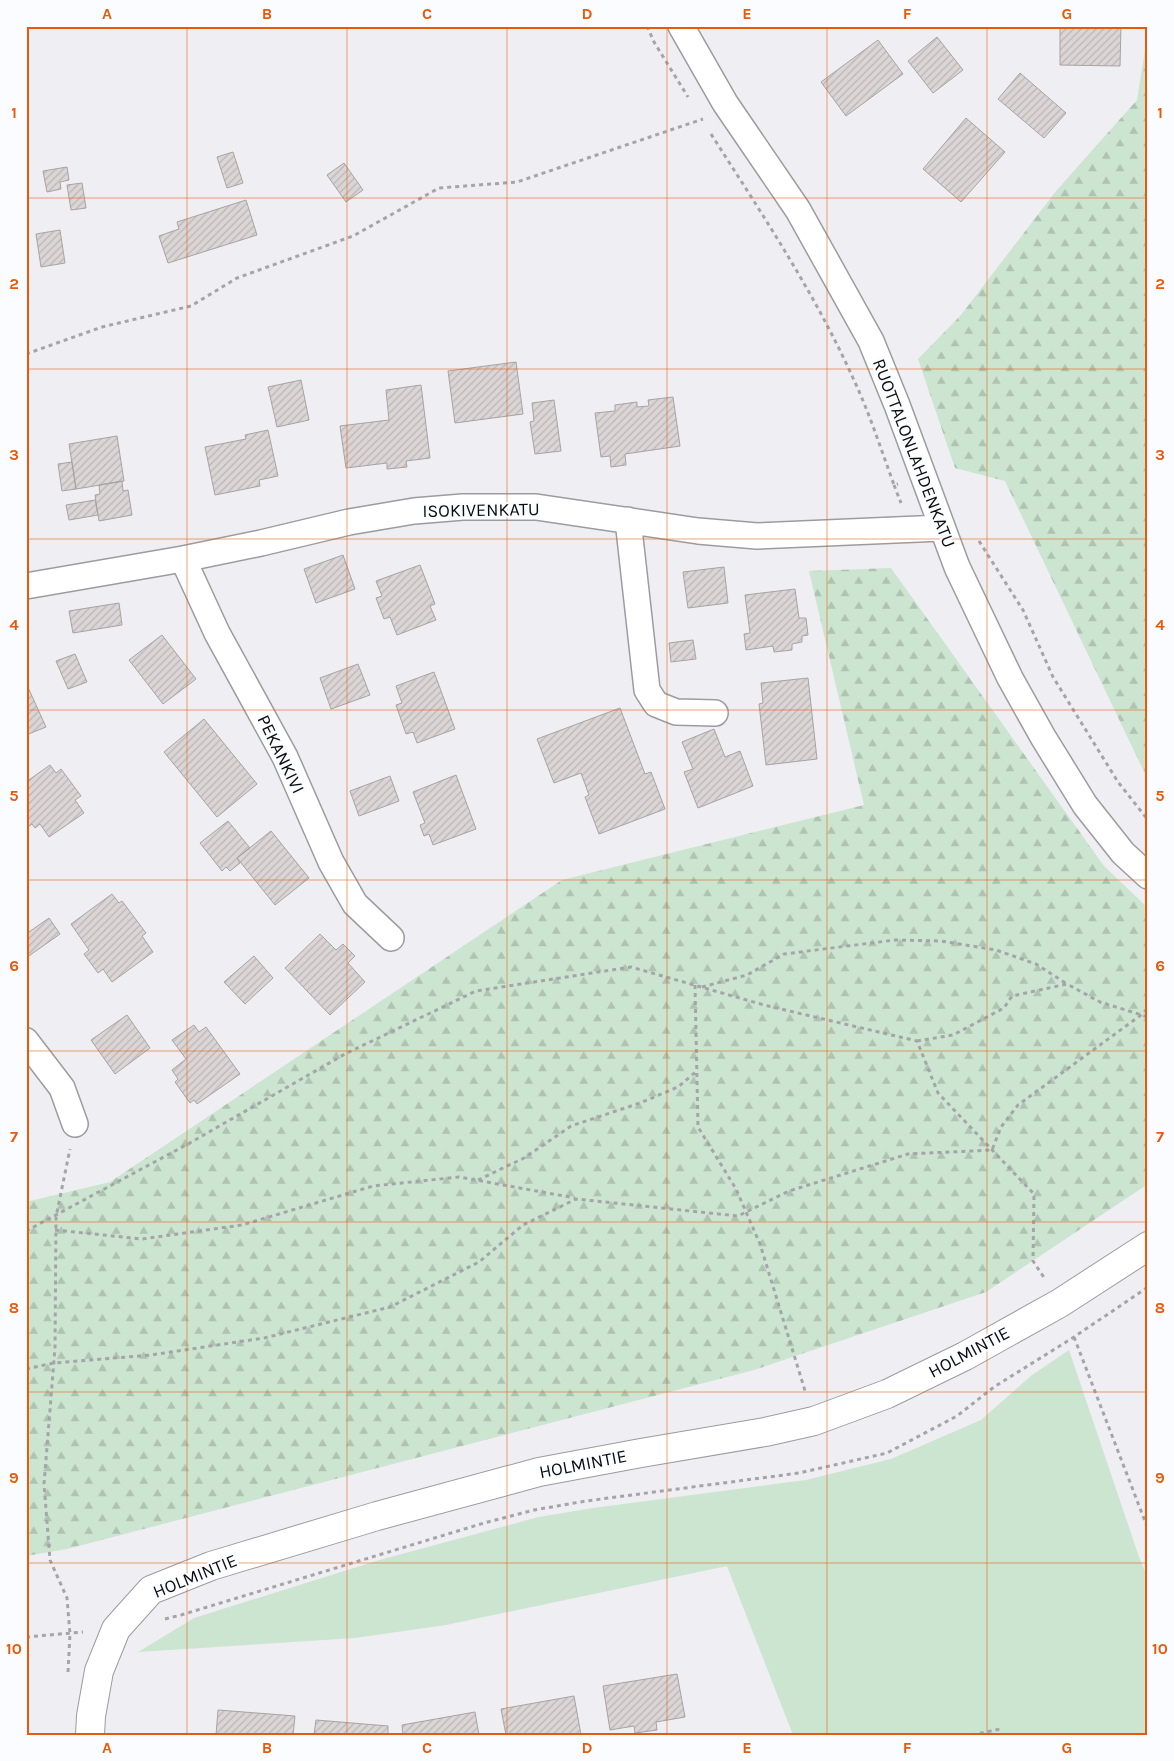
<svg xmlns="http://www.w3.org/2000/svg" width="1174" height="1761" font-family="Karla,sans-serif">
	<defs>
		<pattern id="forest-firs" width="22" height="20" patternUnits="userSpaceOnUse" patternTransform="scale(1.25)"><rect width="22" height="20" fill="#cce5d0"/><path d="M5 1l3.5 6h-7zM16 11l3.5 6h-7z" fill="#aec3b1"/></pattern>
		<pattern id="building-hatch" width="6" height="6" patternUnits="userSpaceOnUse" patternTransform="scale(1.25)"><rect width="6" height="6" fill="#dbd5d5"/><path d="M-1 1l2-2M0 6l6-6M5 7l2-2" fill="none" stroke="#bbb6b6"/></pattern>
	</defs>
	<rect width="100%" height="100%" fill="#eeeef3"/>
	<path fill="url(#forest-firs)" d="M 1148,31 L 1148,780 L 1005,481 L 955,468 L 918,359 L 961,315 L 1056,191 L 1137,100 Z
		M 891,568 L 1104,866 L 1148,908 L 1148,1184 L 986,1292 L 754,1370 L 67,1549 L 26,1556 L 26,1202 L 110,1182 L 562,880 L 864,805 L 809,571 Z"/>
	<path fill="#cce5d0" d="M 1069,1350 L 1139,1557 L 1148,1578 L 1148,1735 L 793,1735 L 727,1566 L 446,1625 L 355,1638 L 138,1652 L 194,1618 L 376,1561 L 539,1517 L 593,1508 L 806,1480 L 891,1459 L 981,1420 L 1032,1375 Z"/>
	<path fill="url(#building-hatch)" stroke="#a8a3a3" d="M 1060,26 L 1121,26 L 1120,66 L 1060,65 Z
		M 937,37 L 963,70 L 933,93 L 908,61 Z
		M 878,40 L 903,74 L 846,116 L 821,82 Z
		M 1020,73 L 1066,113 L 1044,138 L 998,99 Z
		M 966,118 L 1005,152 L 961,202 L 923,169 Z
		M 233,152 L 243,183 L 227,188 L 217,157 Z
		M 344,163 L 363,190 L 346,202 L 327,175 Z
		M 67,167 L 69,180 L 60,182 L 61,189 L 47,192 L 43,171 Z
		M 82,183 L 86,208 L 71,210 L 67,185 Z
		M 246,200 L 257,235 L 168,263 L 159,236 L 179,229 L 177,222 Z
		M 60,230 L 65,263 L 41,267 L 36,234 Z
		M 516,362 L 523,414 L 455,423 L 448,371 Z
		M 301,380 L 309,420 L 277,427 L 268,387 Z
		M 421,385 L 430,458 L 406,461 L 407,467 L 387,469 L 387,463 L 346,468 L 340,426 L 389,420 L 386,390 Z
		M 673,397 L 680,446 L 625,454 L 626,465 L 611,467 L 610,456 L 601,457 L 595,413 L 615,411 L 615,405 L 637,402 L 637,407 L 649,406 L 648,400 Z
		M 554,400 L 561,451 L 535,454 L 530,422 L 534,421 L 532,403 Z
		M 268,430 L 278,476 L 259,480 L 260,486 L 215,495 L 205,447 L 246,439 L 245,435 Z
		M 117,436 L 124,481 L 76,489 L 69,444 Z
		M 72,462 L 76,489 L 62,491 L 58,464 Z
		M 122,481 L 123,491 L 128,490 L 132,515 L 99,521 L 95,495 L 100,494 L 99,485 Z
		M 95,500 L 98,515 L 69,520 L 66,505 Z
		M 343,555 L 355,589 L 316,603 L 304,569 Z
		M 420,565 L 435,604 L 430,606 L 436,620 L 397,635 L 390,617 L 384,619 L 376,598 L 382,596 L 376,581 Z
		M 724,567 L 728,603 L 688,608 L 683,572 Z
		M 795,589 L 799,618 L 806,618 L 808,635 L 802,636 L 802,642 L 792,644 L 792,650 L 774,652 L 773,646 L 746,650 L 744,634 L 750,633 L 745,595 Z
		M 119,603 L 122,625 L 73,633 L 69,611 Z
		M 162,635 L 196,679 L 163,704 L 129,660 Z
		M 693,640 L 696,659 L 671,662 L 669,643 Z
		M 75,654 L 87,682 L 68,689 L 56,661 Z
		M 358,664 L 370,695 L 331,709 L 320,678 Z
		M 434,672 L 455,729 L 417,743 L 413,732 L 406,734 L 396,705 L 402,703 L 396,686 Z
		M 808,678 L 817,759 L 766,765 L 759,704 L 763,703 L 761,683 Z
		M 26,683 L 46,727 L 26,735 Z
		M 620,708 L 645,774 L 651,772 L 665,809 L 599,834 L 585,797 L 589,795 L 581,773 L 554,783 L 537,739 Z
		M 204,719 L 257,784 L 217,817 L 164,752 Z
		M 714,729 L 725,757 L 740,751 L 753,786 L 698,808 L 684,772 L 693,769 L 682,742 Z
		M 50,765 L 56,773 L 61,769 L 81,796 L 75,800 L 84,813 L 49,837 L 40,824 L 35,828 L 32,824 L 28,827 L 26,825 L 26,782 Z
		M 456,775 L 476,829 L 433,845 L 429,834 L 424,836 L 420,825 L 425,823 L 413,792 Z
		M 390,776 L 399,801 L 359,816 L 350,791 Z
		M 228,821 L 250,848 L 237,858 L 240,863 L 230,871 L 226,867 L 222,871 L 200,843 Z
		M 271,831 L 309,878 L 275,905 L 237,858 Z
		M 112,894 L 119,903 L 122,901 L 146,933 L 142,936 L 153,952 L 112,982 L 103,969 L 98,973 L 84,954 L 89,950 L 71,924 Z
		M 49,918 L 60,934 L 26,958 L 26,934 Z
		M 320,934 L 336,950 L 343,944 L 355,956 L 348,963 L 365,982 L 330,1015 L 285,968 Z
		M 254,956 L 273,978 L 245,1004 L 224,982 Z
		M 127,1015 L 150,1048 L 115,1074 L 91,1040 Z
		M 194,1025 L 199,1032 L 206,1027 L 240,1074 L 197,1104 L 194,1100 L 190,1103 L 175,1082 L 178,1079 L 172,1070 L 186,1059 L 172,1040 Z
		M 677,1674 L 685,1717 L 656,1722 L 657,1730 L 635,1733 L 634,1726 L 610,1730 L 603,1686 Z
		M 574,1696 L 581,1735 L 506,1735 L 501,1709 Z
		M 218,1710 L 295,1716 L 293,1735 L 216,1735 Z
		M 475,1712 L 479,1735 L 403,1735 L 402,1725 Z
		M 316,1720 L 388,1726 L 388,1735 L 314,1735 Z"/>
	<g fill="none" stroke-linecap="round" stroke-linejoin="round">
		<defs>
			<path id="minor" d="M 681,26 L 725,103 L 798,210 L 871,341 L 897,405 L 957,567 L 1010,678 L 1043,737 L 1085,805 L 1123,853 L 1148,876
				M 628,520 L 647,690 L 656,704 L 676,712 L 715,713
				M 183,559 L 217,633 L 285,757 L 331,862 L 355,904 L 391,938
				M 26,586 L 183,559 L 261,543 L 349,522 L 414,511 L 463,507 L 536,507 L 698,531 L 757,536 L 942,528
				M 26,1041 L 62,1088 L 75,1124"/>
			<path id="tertiary" d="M 90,1735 L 91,1716 L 99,1671 L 116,1629 L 151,1590 L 211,1566 L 377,1516 L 539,1472 L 641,1453 L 765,1432 L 814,1421 L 887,1394 L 965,1356 L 1060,1303 L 1148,1246"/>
		</defs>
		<use href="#minor" stroke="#9c9ca0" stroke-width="28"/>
		<use href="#tertiary" stroke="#9c9ca0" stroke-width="30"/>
		<path stroke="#a5a5a9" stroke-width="3" stroke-dasharray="4 4" stroke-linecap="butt" d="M 647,26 L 654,42 L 688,97
			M 711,134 C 762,214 814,292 853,378 C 869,412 881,449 894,485 L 898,484
			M 26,354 L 102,327 L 191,306 L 237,278 L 353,236 L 439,188 L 517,182 L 703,119
			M 894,485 L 901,503
			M 979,541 L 1023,610 L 1053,677 L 1118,782 L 1148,820
			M 695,985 L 698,1127 L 736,1189 L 760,1244 L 806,1394
			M 702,987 L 747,975 L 784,954 L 895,940 L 941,941 L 996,950 L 1036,964 L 1067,984
			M 917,1041 L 953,1035 L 1004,1008 L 1012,996 L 1067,984 L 1100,1002 L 1148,1017
			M 478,1180 L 524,1158 L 571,1126 L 640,1103 L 678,1087 L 698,1070
			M 55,1230 L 142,1239 L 242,1225 L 373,1186 L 459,1177 L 575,1198
			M 26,1231 L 188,1144 L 345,1054 L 476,991 L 631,967 L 764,1005 L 917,1041 L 938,1093 L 1034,1194 L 1033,1261 L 1045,1279
			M 1074,1337 L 1148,1529
			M 26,1369 L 54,1363 L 151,1355 L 264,1338 L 390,1307 L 479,1262 L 523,1225 L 576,1199 L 738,1216 L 789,1191 L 908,1154 L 992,1150 L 1001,1127 L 1018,1105 L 1141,1015 L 1148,1008
			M 165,1619 L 181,1615 L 484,1523 L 534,1510 L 586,1501 L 799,1473 L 887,1453 L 957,1416 L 994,1387 L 1074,1337 L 1148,1287
			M 26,1637 L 83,1632
			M 68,1672 L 70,1634 L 67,1598 L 50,1560 L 44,1484 L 55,1348 L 56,1217 L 70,1149
			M 972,1735 L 1000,1729"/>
		<use href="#minor" stroke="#fff" stroke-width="25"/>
		<use href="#tertiary" stroke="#fff" stroke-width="28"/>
	</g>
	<path fill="none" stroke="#e8590c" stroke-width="1" stroke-opacity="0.55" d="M 187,26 L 187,1735M 347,26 L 347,1735M 507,26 L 507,1735M 667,26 L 667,1735M 827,26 L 827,1735M 987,26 L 987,1735M 26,198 L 1148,198M 26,369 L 1148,369M 26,539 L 1148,539M 26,710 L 1148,710M 26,880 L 1148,880M 26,1051 L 1148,1051M 26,1222 L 1148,1222M 26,1392 L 1148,1392M 26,1563 L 1148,1563"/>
	<g text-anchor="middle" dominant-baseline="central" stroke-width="4.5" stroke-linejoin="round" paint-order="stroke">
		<g font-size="18" fill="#0b0c0d" stroke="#fbfcff">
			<text transform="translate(914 453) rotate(69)">RUOTTALONLAHDENKATU</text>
			<text transform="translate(481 510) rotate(-1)">ISOKIVENKATU</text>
			<text transform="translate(281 754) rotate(64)">PEKANKIVI</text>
			<text transform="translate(969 1352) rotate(-28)">HOLMINTIE</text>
			<text transform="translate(583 1464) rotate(-11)">HOLMINTIE</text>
			<text transform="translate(195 1576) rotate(-22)">HOLMINTIE</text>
		</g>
	</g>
	<rect width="1174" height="1761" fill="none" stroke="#fbfcff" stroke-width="55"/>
	<rect x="28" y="28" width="1118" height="1706" fill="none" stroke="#e8590c" stroke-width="2"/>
	<g font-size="16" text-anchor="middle" font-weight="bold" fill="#e8590c">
		<text x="107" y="19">A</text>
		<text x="267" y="19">B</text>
		<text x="427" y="19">C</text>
		<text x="587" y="19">D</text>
		<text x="747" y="19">E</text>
		<text x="907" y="19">F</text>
		<text x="1067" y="19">G</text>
		<text x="14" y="118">1</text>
		<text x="1160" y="118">1</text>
		<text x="14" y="289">2</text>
		<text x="1160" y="289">2</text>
		<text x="14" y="460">3</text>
		<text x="1160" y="460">3</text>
		<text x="14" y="630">4</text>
		<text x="1160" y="630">4</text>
		<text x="14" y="801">5</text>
		<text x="1160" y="801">5</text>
		<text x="14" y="971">6</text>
		<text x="1160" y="971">6</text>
		<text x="14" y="1142">7</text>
		<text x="1160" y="1142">7</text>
		<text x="14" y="1313">8</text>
		<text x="1160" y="1313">8</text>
		<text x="14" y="1483">9</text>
		<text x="1160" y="1483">9</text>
		<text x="14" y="1654">10</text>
		<text x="1160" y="1654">10</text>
		<text x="107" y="1753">A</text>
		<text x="267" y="1753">B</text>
		<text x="427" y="1753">C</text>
		<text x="587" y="1753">D</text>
		<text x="747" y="1753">E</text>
		<text x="907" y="1753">F</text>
		<text x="1067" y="1753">G</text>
	</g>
</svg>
